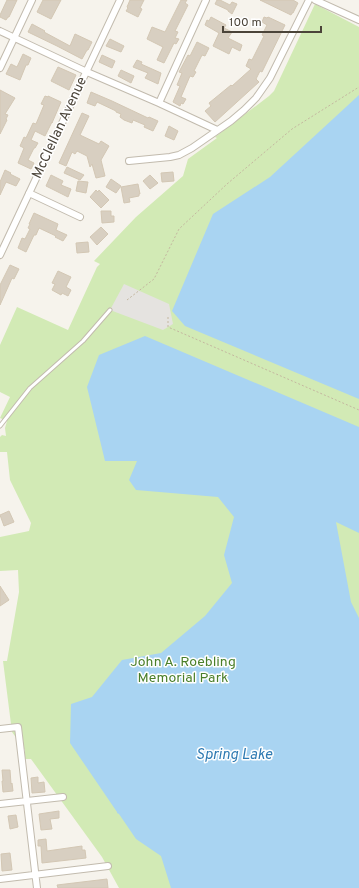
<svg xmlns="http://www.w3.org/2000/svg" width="359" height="888" font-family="Overpass,sans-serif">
	<rect width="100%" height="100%" fill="#f6f3ec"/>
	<path fill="#d2eab5" d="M 315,4 L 359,27 L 359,888 L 119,888 L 102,857 L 31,759 L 25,759 L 25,750 L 12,732 L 3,661 L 7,661 L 19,592 L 18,570 L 0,571 L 0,537 L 29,531 L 31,523 L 10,480 L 7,452 L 0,452 L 0,437 L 2,435 L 6,436 L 5,428 L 7,421 L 0,418 L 10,397 L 0,392 L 0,345 L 17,307 L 68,330 L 97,267 L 100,264 L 94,261 L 136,217 L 183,176 L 188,159 L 217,138 L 215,137 L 269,96 L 274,91 Z"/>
	<path fill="#e5e3e0" d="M 124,284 L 169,304 L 173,324 L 163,330 L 110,310 Z"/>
	<path fill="#a9d4f2" d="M 359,95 L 359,399 L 185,326 L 172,311 L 213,214 L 270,177 Z
		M 145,336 L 359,427 L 359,533 L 336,522 L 351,602 L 359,618 L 359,888 L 171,888 L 161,856 L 136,839 L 119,814 L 117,813 L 117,812 L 70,743 L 71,704 L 92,697 L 122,660 L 161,653 L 205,616 L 232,583 L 224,555 L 234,517 L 218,497 L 136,490 L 129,480 L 137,461 L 105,461 L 87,387 L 99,355 Z"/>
	<path fill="#d8cfc1" stroke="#d3c7b4" d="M 7,0 L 17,0 L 9,17 L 8,17 L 6,20 L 0,17 L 0,15 Z
		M 43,0 L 61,0 L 51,19 L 37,12 Z
		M 130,0 L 144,0 L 140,8 L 142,9 L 138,17 L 126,11 L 128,8 L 127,7 Z
		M 181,0 L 187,0 L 185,3 L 188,5 L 175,31 L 178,32 L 175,38 L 179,39 L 176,44 L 174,43 L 164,63 L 157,60 L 163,47 L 147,39 L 152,27 L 165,32 Z
		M 217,0 L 220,0 L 230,5 L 232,2 L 237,4 L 232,14 L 228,11 L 228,10 L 215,4 Z
		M 260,0 L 293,0 L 298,3 L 293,13 L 292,13 L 291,15 Z
		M 211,17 L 226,25 L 224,28 L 232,32 L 228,38 L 242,45 L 240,51 L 232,47 L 229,54 L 213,46 L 219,33 L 205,25 L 207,20 L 209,21 Z
		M 264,17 L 267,18 L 268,17 L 285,25 L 262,72 L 260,71 L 256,79 L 259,82 L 215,122 L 205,111 L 211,106 L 209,103 L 231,85 L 232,86 L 251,69 L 246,66 L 249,59 L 252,60 L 264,36 L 262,35 L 267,25 L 262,22 Z
		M 32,24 L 45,31 L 44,32 L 70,46 L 75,34 L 92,42 L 88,50 L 87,50 L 82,59 L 57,46 L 28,32 Z
		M 110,39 L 124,46 L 121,52 L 106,46 Z
		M 197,42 L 209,48 L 205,56 L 202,55 L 194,71 L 196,72 L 193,77 L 190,76 L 181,97 L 186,99 L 183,104 L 181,103 L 180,106 L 173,102 L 180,86 L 177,85 L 182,73 L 179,72 L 188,55 L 190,56 Z
		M 23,54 L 31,58 L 28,65 L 26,65 L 20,80 L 6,74 L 11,64 L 17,67 Z
		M 102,55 L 115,61 L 112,68 L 99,62 Z
		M 137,60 L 142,62 L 141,64 L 161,73 L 158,84 L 145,78 L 148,73 L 133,67 Z
		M 58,67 L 76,75 L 69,90 L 51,81 Z
		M 121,70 L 134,76 L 131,83 L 118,76 Z
		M 0,90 L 15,98 L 5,114 L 8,115 L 6,119 L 7,120 L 0,134 Z
		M 91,92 L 112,101 L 148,118 L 149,117 L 158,121 L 153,131 L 144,127 L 145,125 L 133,120 L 132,123 L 124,120 L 120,117 L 121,114 L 116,112 L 116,111 L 97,102 L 95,106 L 87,103 Z
		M 45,96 L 48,97 L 48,96 L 61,102 L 52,123 L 52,122 L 45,136 L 35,131 L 31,140 L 38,143 L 35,148 L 34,148 L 28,160 L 34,163 L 31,169 L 18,163 L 24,148 L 20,146 L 24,137 L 26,138 L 33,123 L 36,124 L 44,105 L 41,104 Z
		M 82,113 L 89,116 L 80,135 L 99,144 L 101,141 L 109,146 L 101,160 L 105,176 L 96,178 L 92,164 L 90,167 L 87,156 L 77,151 L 75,154 L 72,152 L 66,166 L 59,163 Z
		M 169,126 L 178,131 L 174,140 L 165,136 Z
		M 67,167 L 84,175 L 80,180 L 64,173 Z
		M 5,170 L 11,173 L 10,174 L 20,179 L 16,186 L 6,182 L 0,195 L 0,182 Z
		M 173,172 L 174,181 L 162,182 L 161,173 Z
		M 51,175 L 63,181 L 61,185 L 71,189 L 68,197 L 46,186 Z
		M 150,175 L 158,183 L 150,189 L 143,181 Z
		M 111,179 L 121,186 L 116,193 L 106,187 Z
		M 78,181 L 88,182 L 86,193 L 76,191 Z
		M 138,184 L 140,194 L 139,194 L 139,196 L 129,198 L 130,202 L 124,203 L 121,187 Z
		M 96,190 L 98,192 L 99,190 L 109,200 L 101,208 L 90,197 Z
		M 101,211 L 111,211 L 111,216 L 114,216 L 114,222 L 102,223 Z
		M 34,213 L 58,224 L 56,230 L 67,235 L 63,241 L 55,237 L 56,236 L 39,228 L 36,235 L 34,235 L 26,252 L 18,248 L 22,238 L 25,239 L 30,229 L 28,228 L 30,224 L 29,224 Z
		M 101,227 L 108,234 L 97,245 L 90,237 Z
		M 88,242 L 89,252 L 77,253 L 76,243 Z
		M 10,265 L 19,269 L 14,279 L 12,278 L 0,305 L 0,285 Z
		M 58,271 L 71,277 L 66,287 L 71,290 L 68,296 L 62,293 L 61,295 L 52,290 L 55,284 L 52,283 Z
		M 9,511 L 14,522 L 4,526 L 0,515 Z
		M 0,586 L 9,600 L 0,606 Z
		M 2,770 L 10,770 L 11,784 L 12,783 L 13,791 L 3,792 L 2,781 L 3,781 Z
		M 38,777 L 38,783 L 44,782 L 45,792 L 32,793 L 31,778 Z
		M 59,811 L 59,818 L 50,819 L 52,829 L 41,830 L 39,814 Z
		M 16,815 L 18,827 L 10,829 L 8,816 Z
		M 46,839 L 47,851 L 82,846 L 82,850 L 85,850 L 86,858 L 42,863 L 41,846 L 38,846 L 38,840 Z
		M 10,853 L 12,870 L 2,871 L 1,854 Z
		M 107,879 L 108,888 L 58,888 L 57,885 Z"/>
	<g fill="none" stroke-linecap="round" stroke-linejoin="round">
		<defs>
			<path id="lane" d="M 0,426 L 30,388 L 83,341 L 110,310"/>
			<path id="street" d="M 315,0 L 359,20
				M 0,31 L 87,72 L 159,103 L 217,130
				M 0,68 L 32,0
				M 159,103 L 206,0
				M 129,161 L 170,157 L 179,155 L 192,148 L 231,121 L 244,110 L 256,98 L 270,78 L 309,0
				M 29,193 L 80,217
				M 0,255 L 120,0
				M 0,729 L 18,727 L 37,888
				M 0,804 L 63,797
				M 0,879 L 108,866"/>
		</defs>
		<use href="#lane" stroke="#c2bbae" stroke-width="5"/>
		<use href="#street" stroke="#c2bbae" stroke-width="8"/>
		<path stroke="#c4b79f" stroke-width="1" stroke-dasharray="2 2" stroke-linecap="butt" d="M 127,300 L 154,279 L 179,229 L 227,184 L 292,129 L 359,87
			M 168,317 L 168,327 L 359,410"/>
		<use href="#lane" stroke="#fff" stroke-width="3"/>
		<use href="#street" stroke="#fff" stroke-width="6"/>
	</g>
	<g text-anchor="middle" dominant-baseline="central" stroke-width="3" stroke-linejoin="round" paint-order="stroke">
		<g font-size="14" fill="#4b4439" stroke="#fff">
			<text transform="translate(60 128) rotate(-65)">McClellan Avenue</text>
		</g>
		<g font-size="14" fill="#4a7f2a" stroke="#fff">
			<text x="183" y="662">John A. Roebling<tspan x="183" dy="16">Memorial Park</tspan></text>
		</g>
		<g font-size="15" font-style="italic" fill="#2e7ab2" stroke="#fff">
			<text x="234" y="755">Spring Lake</text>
		</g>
	</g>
	<path d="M223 26v6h98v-6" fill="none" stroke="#4b4439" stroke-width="2"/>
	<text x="229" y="26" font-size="12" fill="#4b4439" stroke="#ffffff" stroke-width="3" paint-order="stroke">100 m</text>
</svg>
